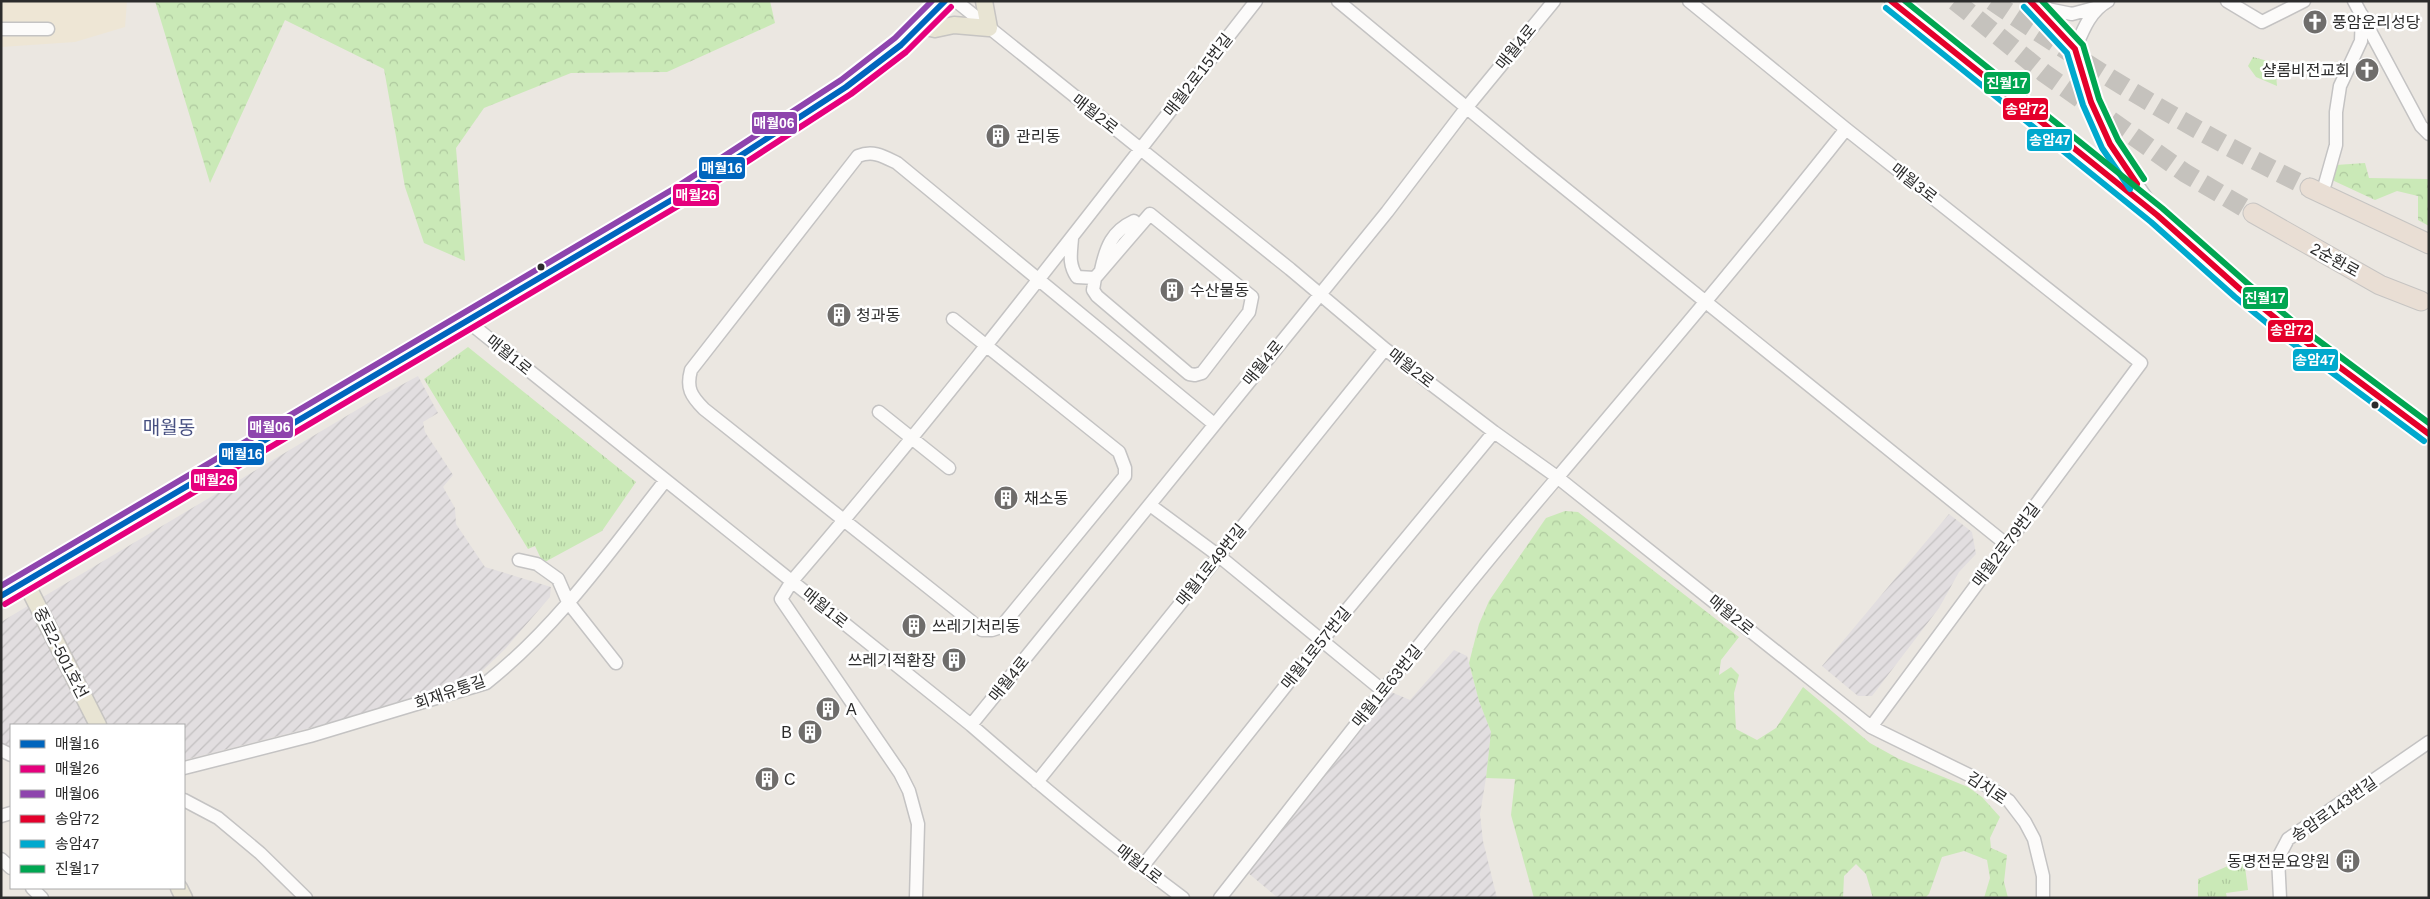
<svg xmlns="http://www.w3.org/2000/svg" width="2430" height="899" font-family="Arial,'Noto Sans KR',sans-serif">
	<defs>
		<pattern id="industrial-furrows" width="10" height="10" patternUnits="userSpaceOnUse" patternTransform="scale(1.25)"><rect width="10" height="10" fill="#e2dee0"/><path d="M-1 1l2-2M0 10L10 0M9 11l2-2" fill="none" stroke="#c2bfc0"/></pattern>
		<pattern id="grass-tufts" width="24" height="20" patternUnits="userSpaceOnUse" patternTransform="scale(1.25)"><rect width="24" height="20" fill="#cae9b7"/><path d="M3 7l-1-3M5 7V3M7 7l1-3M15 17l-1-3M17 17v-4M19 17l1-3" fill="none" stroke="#aec89e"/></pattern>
		<pattern id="forest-crowns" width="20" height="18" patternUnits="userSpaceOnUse" patternTransform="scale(1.25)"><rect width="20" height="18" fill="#cae9b7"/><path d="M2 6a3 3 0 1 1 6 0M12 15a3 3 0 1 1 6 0" fill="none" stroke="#aec89e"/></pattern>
	</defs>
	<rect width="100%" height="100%" fill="#ebe7e1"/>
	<path fill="url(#industrial-furrows)" d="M 418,376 L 438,413 L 423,422 L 425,432 L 453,475 L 443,487 L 455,508 L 456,524 L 485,567 L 551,587 L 550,597 L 505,649 L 476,677 L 341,720 L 184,760 L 184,725 L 11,725 L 11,750 L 1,746 L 1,622 L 370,402 Z
		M 1949,514 L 1972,532 L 1976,554 L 1959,572 L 1939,608 L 1872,696 L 1858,696 L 1822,666 Z
		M 1454,650 L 1467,656 L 1479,701 L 1491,732 L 1486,778 L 1480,814 L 1483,841 L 1497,898 L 1278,898 L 1247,872 L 1391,692 L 1410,700 Z"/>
	<path fill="#eee6d5" d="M 1,1 L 127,1 L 125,27 L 75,42 L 1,47 Z"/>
	<path fill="url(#grass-tufts)" d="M 2253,57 L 2275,63 L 2277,86 L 2256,77 L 2248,66 Z
		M 468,347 L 636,482 L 602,531 L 543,563 L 535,546 L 528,549 L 424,379 Z
		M 2244,859 L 2248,890 L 2226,893 L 2227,898 L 2198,898 L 2198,879 Z"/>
	<path fill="url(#forest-crowns)" d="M 155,1 L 770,1 L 775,23 L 667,72 L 571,73 L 484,108 L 456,148 L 465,261 L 424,243 L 405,187 L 384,69 L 285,20 L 210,183 Z
		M 2365,163 L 2369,178 L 2429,179 L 2429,226 L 2418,220 L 2418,196 L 2397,191 L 2375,200 L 2332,180 L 2336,165 Z
		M 1565,511 L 1578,512 L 1739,637 L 1721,660 L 1719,675 L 1731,667 L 1739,675 L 1734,693 L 1736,729 L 1757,740 L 1776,728 L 1803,687 L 1870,743 L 1899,759 L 1968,787 L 1982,797 L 2000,817 L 1990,838 L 1991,848 L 2007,855 L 2004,882 L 2008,898 L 1984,898 L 1990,878 L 1987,860 L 1964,851 L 1942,857 L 1929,894 L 1925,898 L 1873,898 L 1866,874 L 1856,864 L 1844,876 L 1843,898 L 1534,898 L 1511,815 L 1515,779 L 1486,778 L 1491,732 L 1479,701 L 1469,663 L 1479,624 L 1489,601 L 1546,518 Z"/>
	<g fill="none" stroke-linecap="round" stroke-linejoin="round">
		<path stroke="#c5c2bd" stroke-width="19" stroke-dasharray="19 9" stroke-linecap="butt" d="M 1955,1 L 2044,73 L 2185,173 L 2253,213
			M 1992,1 C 2096,72 2196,133 2310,188"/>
		<defs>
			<path id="minor" d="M 956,1 L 1290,269 L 1385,349 L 1494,432 L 1557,477 L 1871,727 L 1977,779 L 2009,801 L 2025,822 L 2034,839 L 2043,876 L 2043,898
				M 1338,1 L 1531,161 L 2006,544
				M 1689,1 L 1846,129 L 2141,363 L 1871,727
				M 1891,1 L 2157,215
				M 2030,1 L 2075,49 L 2091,102 L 2110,144 L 2151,205
				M 2227,1 L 2262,22 L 2304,1
				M 2354,1 L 2421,126 L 2429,134
				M 2037,7 L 2072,14 L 2098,7
				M 1,29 L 48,29
				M 2075,49 C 2083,30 2090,11 2108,1
				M 2325,184 L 2336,145 L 2336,112 L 2340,86 L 2361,41 L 2362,15
				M 1150,214 L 1252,297 L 1249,312 L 1202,373 L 1195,375 L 1189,374 L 1097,296 L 1093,290 L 1095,278 Z
				M 1072,238 C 1071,253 1068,264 1077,277 L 1095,278
				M 1101,270 C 1106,247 1112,231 1134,221
				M 953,319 L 1119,452 L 1125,468 L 1125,476 L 1001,627 L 992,630 L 982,630 L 704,409 C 691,396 686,388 691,370 L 858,156 C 873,150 883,156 897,163 L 1214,424
				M 466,320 L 971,725 C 1040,785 1109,843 1183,898
				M 879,412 L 949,468
				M 1150,505 L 1219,556 L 1382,690
				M 519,560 L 537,564 L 558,579 L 568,602 L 616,663
				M 971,725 L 1387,212 L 1467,107 L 1554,1
				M 1,750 L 11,755
				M 184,768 L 310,736 L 486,683 C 557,627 610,551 665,481
				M 1037,782 L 1385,349
				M 184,800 L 218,818 L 260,853 L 306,898
				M 1,816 L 11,813
				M 1,859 L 11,868
				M 1142,867 L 1322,640 L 1494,432
				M 32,888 L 42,898
				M 916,898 L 918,824 L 909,791 L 900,773 L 781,599 L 792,581 C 954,393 1103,196 1256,1
				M 1220,898 C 1331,757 1440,615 1557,478 C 1654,363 1752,248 1846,129
				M 2280,898 L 2278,858 L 2288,839 L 2429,742"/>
			<path id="major" d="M 921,26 L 935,29 L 954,25 L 989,28 L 984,1
				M 2157,215 L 2241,290 L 2429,434
				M 25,581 L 98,725
				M 1,596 L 680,195 L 846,87 L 901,45 L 945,1
				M 179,888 L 184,898"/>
			<path id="highway" d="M 2310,188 L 2429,244
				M 2253,213 L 2380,285 L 2421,301"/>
		</defs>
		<use href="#minor" stroke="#c4c3c3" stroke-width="15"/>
		<use href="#major" stroke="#c6c4c2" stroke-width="19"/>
		<use href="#highway" stroke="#c6c4c2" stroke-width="21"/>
		<use href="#minor" stroke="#fcfbfa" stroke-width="12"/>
		<use href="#major" stroke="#e8e4d3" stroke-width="16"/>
		<use href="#highway" stroke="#e9ded4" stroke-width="19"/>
		<defs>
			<path id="bus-1" d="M 1,596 L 680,195 L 846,87 L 901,45 L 945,1"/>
			<path id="bus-2" d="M 5,604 L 685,202 L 851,94 L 906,52 L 951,7"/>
			<path id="bus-3" d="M 1,586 L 675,188 L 841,80 L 895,38 L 932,1"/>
			<path id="bus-4" d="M 1891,1 L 2157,215 L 2241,290 L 2290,330 L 2429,434
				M 2030,1 L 2075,49 L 2091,102 L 2110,144 L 2137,184"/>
			<path id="bus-5" d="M 2024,7 L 2067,53 L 2083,105 L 2102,148 L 2130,189
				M 1886,8 L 2151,222 L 2235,297 L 2284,337 L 2424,441"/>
			<path id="bus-6" d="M 1905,1 L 2162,208 L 2247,283 L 2295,323 L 2429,423
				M 2042,1 L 2083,45 L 2099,99 L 2118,140 L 2144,179"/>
		</defs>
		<use href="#bus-1" stroke="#fff" stroke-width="10"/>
		<use href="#bus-2" stroke="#fff" stroke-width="10"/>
		<use href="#bus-3" stroke="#fff" stroke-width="10"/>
		<use href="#bus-4" stroke="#fff" stroke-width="10"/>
		<use href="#bus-5" stroke="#fff" stroke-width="10"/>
		<use href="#bus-6" stroke="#fff" stroke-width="10"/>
		<use href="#bus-1" stroke="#0065bd" stroke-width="6"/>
		<use href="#bus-2" stroke="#e5007d" stroke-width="6"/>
		<use href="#bus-3" stroke="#8e44ad" stroke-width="6"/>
		<use href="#bus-4" stroke="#e4002b" stroke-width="6"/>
		<use href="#bus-5" stroke="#00a9ce" stroke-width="6"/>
		<use href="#bus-6" stroke="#00a651" stroke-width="6"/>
	</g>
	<defs>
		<symbol id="church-disc" viewBox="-11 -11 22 22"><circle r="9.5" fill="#6f6d6b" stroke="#fff"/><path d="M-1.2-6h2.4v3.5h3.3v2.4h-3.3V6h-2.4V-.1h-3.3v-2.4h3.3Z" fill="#fff"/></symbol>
		<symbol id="building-disc" viewBox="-11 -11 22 22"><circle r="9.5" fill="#6f6d6b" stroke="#fff"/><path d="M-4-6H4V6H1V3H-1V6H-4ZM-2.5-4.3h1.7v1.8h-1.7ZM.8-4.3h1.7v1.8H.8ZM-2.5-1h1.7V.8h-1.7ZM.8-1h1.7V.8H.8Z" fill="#fff"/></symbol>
	</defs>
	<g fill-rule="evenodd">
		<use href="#church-disc" x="2301" y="8" width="28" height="28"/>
		<use href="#church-disc" x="2353" y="56" width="28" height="28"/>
		<use href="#building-disc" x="984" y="122" width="28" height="28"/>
		<use href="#building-disc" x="1158" y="276" width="28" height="28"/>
		<use href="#building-disc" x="825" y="301" width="28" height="28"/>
		<use href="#building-disc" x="992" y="484" width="28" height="28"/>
		<use href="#building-disc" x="900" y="612" width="28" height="28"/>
		<use href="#building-disc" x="940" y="646" width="28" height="28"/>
		<use href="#building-disc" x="814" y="695" width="28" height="28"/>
		<use href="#building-disc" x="796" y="718" width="28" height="28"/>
		<use href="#building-disc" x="753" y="765" width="28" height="28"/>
		<use href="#building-disc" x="2334" y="847" width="28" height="28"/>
	</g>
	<g fill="#2c2c2c" stroke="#fff" stroke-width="2">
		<circle cx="541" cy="267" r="4.5"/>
		<circle cx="2375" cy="405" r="4.5"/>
	</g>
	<g text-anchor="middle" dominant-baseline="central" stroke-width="5" stroke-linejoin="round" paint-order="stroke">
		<g font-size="16" fill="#2c2c2c" stroke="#fff" text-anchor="start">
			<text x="2332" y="22">풍암운리성당</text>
			<text x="2350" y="70" text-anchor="end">샬롬비전교회</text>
			<text x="1016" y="136">관리동</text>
			<text x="1190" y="290">수산물동</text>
			<text x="856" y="315">청과동</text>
			<text x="1024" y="498">채소동</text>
			<text x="932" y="626">쓰레기처리동</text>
			<text x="936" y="660" text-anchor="end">쓰레기적환장</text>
			<text x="846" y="709">A</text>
			<text x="792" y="732" text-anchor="end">B</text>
			<text x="784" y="779">C</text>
			<text x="2330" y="861" text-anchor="end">동명전문요양원</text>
		</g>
		<g font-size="16" fill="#2c2c2c" stroke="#fff">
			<text transform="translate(1516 47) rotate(-51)">매월4로</text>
			<text transform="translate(1198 75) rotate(-52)">매월2로15번길</text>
			<text transform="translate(1095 114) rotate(38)">매월2로</text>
			<text transform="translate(1914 183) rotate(38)">매월3로</text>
			<text transform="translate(2335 260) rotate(29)">2순환로</text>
			<text transform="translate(509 355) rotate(39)">매월1로</text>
			<text transform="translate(1263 363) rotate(-51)">매월4로</text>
			<text transform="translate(1411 368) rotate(38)">매월2로</text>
			<text transform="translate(2006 545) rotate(-53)">매월2로79번길</text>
			<text transform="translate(1211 565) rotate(-51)">매월1로49번길</text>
			<text transform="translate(825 608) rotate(39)">매월1로</text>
			<text transform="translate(1731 615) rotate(39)">매월2로</text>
			<text transform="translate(1316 648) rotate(-51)">매월1로57번길</text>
			<text transform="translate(61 653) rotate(63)">중로2-501호선</text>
			<text transform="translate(1009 679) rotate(-51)">매월4로</text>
			<text transform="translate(1387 686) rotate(-51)">매월1로63번길</text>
			<text transform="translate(450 692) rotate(-19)">회재유통길</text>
			<text transform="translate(1987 788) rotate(34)">김치로</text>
			<text transform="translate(2334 809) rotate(-35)">송암로143번길</text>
			<text transform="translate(1139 864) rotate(38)">매월1로</text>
		</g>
		<g font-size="19" fill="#475081" stroke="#fff">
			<text x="169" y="427">매월동</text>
		</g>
	</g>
	<g stroke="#fff" stroke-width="2">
		<rect x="1983" y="71" width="48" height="24" rx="5" fill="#00a651"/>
		<rect x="2002" y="97" width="47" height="24" rx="5" fill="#e4002b"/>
		<rect x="751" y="111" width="47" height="24" rx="5" fill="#8e44ad"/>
		<rect x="2026" y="128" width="47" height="24" rx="5" fill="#00a9ce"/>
		<rect x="698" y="156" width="48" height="24" rx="5" fill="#0065bd"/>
		<rect x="672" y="183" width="48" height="24" rx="5" fill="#e5007d"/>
		<rect x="2242" y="286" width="47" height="24" rx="5" fill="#00a651"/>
		<rect x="2267" y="319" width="47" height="24" rx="5" fill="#e4002b"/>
		<rect x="2292" y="348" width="47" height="24" rx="5" fill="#00a9ce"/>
		<rect x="247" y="415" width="47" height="24" rx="5" fill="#8e44ad"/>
		<rect x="218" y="442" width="47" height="24" rx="5" fill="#0065bd"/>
		<rect x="190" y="468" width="48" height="24" rx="5" fill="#e5007d"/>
	</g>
	<g font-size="14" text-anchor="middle" font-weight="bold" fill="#fff">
		<text x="2007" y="88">진월17</text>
		<text x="2026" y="114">송암72</text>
		<text x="774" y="128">매월06</text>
		<text x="2050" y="145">송암47</text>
		<text x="722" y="173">매월16</text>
		<text x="696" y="200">매월26</text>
		<text x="2265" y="303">진월17</text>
		<text x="2291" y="335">송암72</text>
		<text x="2315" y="365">송암47</text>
		<text x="270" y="432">매월06</text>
		<text x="242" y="459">매월16</text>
		<text x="214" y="485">매월26</text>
	</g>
	<rect width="2430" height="899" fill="none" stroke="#2c2c2c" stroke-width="5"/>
	<rect x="10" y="724" width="175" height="165" fill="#ffffff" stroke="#ababab"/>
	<rect x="20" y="740" width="25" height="8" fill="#0065bd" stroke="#ababab"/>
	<text x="55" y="749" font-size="15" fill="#2c2c2c">매월16</text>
	<rect x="20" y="765" width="25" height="8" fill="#e5007d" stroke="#ababab"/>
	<text x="55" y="774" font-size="15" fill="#2c2c2c">매월26</text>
	<rect x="20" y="790" width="25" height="8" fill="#8e44ad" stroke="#ababab"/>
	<text x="55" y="799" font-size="15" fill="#2c2c2c">매월06</text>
	<rect x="20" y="815" width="25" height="8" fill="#e4002b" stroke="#ababab"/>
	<text x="55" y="824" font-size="15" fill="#2c2c2c">송암72</text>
	<rect x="20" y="840" width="25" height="8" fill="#00a9ce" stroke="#ababab"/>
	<text x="55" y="849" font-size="15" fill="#2c2c2c">송암47</text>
	<rect x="20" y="865" width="25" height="8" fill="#00a651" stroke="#ababab"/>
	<text x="55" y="874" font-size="15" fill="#2c2c2c">진월17</text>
</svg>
